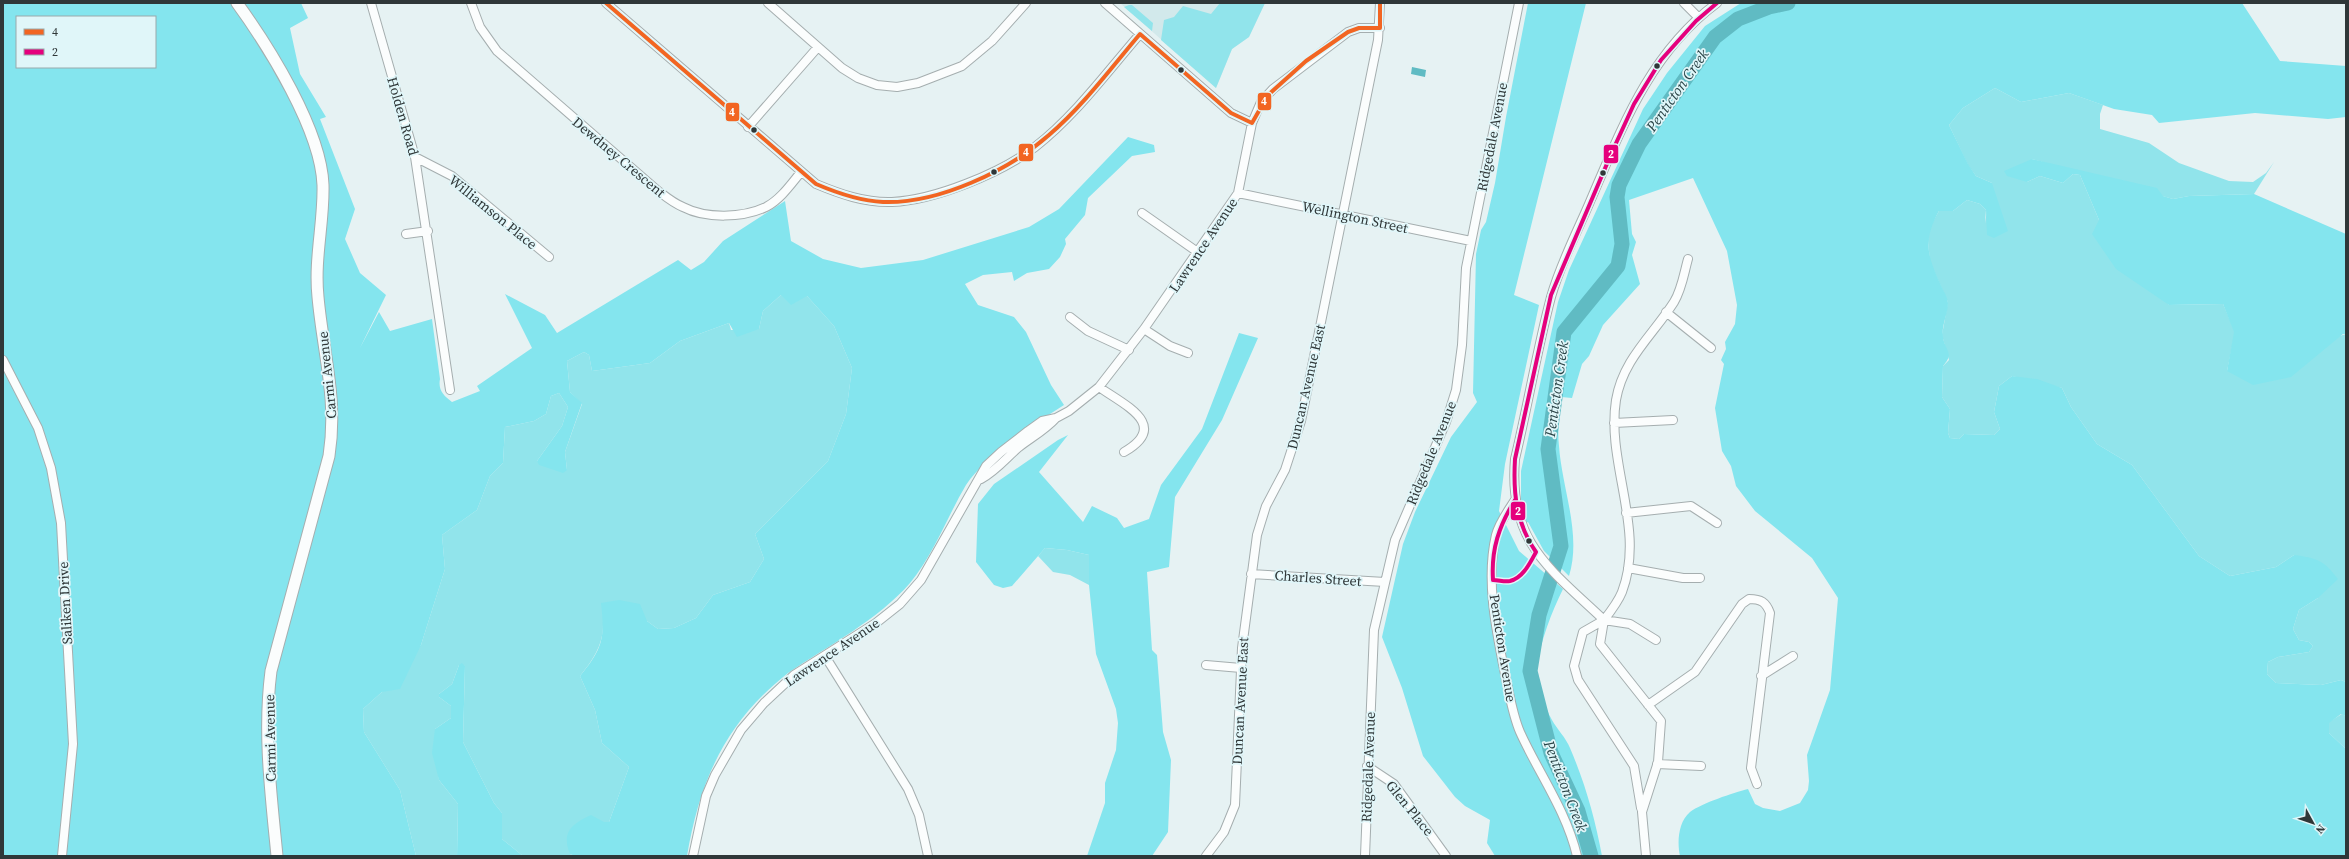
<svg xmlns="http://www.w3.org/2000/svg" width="2349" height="859" font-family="'Source Serif 4',serif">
	<rect width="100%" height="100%" fill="#e6f2f3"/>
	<path fill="#d2e9eb" d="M 1120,3 L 1265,3 L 1249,37 L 1232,49 L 1216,88 Z"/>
	<path fill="#91e4eb" d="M 1220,3 L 1265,3 L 1249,37 L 1232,49 L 1216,88 L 1161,40 L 1164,20 L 1174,17 L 1183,6 L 1211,14 Z
		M 1129,5 L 1132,5 L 1153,23 L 1152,31 L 1124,7 Z
		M 1995,88 L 2021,102 L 2069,93 L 2103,105 L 2100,114 L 2100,129 L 2149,143 L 2179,163 L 2229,181 L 2253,182 L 2266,173 L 2274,162 L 2254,194 L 2189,196 L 2173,199 L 2032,159 L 2027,182 L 2040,176 L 2063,183 L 2073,174 L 2080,175 L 2099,220 L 2169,305 L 2223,304 L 2235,332 L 2227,371 L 2346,334 L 2346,682 L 2341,680 L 2321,685 L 2276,683 L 2267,674 L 2268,662 L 2278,657 L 2309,652 L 2313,646 L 2309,642 L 2299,640 L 2293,629 L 2299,610 L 2318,598 L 2294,555 L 2276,567 L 2230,576 L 2199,556 L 2132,465 L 2097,444 L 2071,407 L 2062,388 L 2012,376 L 1999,386 L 1994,412 L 2000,429 L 1994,435 L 1964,434 L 1959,439 L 1950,438 L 1948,433 L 1950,409 L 1942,397 L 1943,366 L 1949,360 L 1942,335 L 1948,302 L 1930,262 L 1928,240 L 1930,227 L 1939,211 L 1953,211 L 1967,200 L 1980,204 L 1986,210 L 1985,223 L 1992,183 L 1976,176 L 1968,165 L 1949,125 L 1963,108 Z
		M 781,295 L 807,296 L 834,326 L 852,368 L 846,414 L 828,461 L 755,534 L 764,559 L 750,582 L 713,595 L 696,618 L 674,628 L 658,629 L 647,621 L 603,625 C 603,646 592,661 580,676 L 595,710 L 602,743 L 629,767 L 609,822 L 604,822 L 570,854 L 575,856 L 523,856 L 502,839 L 502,813 L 494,803 L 463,742 L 465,666 L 459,665 L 452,684 L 439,694 L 439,697 L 451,706 L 451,718 L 435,729 L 439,780 L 458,804 L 457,856 L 416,856 L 400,790 L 364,732 L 363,709 L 382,692 L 421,645 L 445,569 L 442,535 L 477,510 L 490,476 L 503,463 L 505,427 L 534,421 L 546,414 L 551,396 L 559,393 L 568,407 L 562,426 L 537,461 L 567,470 L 565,452 L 582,404 L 570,392 L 567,361 L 584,352 L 589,355 L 592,371 L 650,363 L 680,341 L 729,323 L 731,330 L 759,329 L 763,311 Z
		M 1045,548 L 1067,550 L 1089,555 L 1089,585 L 1070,575 L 1053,572 L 1038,556 Z
		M 2342,714 L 2346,716 L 2346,749 L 2329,733 L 2329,722 Z"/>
	<path fill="#84e5ee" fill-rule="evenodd" d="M 3,3 L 301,3 L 308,18 L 290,28 L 300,74 L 326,117 L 320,119 L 355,209 L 345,239 L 360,273 L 386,295 L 360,348 L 379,312 L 390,331 L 432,319 L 440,379 C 438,390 443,395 452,402 L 480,391 L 477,386 L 532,348 L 505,294 L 545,315 L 557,333 L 678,260 L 691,270 L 704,262 L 723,241 L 785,201 L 791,241 L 823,259 L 861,268 L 923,260 L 1029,227 L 1059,209 L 1128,137 L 1154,145 L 1155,152 L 1132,156 L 1088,198 L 1085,215 L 1065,239 L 1066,244 L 1060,257 L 1049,269 L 1027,273 L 1014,281 L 1012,272 L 983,275 L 965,284 L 978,305 L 1014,317 L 1026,332 L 1051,385 L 1064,405 C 1036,423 984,457 966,485 C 947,517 934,554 910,583 C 879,619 828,646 788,673 C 726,722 700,779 687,856 L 575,856 L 570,854 C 561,832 572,824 591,815 L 604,822 L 609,822 L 629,767 L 602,743 L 595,710 L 580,676 C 603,648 605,638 601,603 L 619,600 L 640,604 L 647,621 L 658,629 L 674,628 L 696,618 L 713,595 L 750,582 L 764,559 L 755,534 L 828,461 L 846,414 L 852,368 L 834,326 L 807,296 L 791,305 L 781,295 L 763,311 L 759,329 L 737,337 L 729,323 L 680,341 L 650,363 L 592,371 L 589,355 L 584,352 L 567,361 L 570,392 L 582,403 L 565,452 L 567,470 L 563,473 L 539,465 L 537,461 L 562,426 L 568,407 L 559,393 L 551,396 L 546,414 L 534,421 L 505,427 L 503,463 L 490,476 L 477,510 L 442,535 L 445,569 L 421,645 L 400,689 L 382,692 L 363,709 L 364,732 L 400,790 L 416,856 L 3,856 ZM 17,17 L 155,17 L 155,67 L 17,67 Z
		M 1528,3 L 1586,3 L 1514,295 L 1539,305 L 1505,464 L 1499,511 L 1519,551 L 1563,589 C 1552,611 1540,642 1537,667 C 1536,682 1544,706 1552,720 C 1557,729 1566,738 1570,748 C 1585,783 1595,818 1602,856 L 1495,856 L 1487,843 L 1490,820 L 1465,806 L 1455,797 L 1423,756 L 1402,688 L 1382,637 L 1403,544 L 1415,512 L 1451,437 L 1477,402 L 1473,393 L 1476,254 L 1481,230 L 1486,222 L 1495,183 L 1506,117 Z
		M 1741,3 L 2242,3 L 2280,61 L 2346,66 L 2346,117 L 2328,119 L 2255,113 L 2159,123 L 2152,115 L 2114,109 L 2069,93 L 2021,102 L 1995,88 L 1963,108 L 1949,125 L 1968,164 L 1976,176 L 1992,183 L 2008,231 L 1994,238 L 1987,235 L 1986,210 L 1980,204 L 1967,200 L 1953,211 L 1939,211 C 1923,240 1927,255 1940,283 C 1942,289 1948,297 1948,303 C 1948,314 1941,326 1943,337 C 1945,351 1955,353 1943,366 L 1942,397 L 1950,409 L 1948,433 L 1950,438 L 1959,439 L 1964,434 L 1994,435 L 2000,429 L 1994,412 L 1999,386 L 2012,376 L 2037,379 L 2062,388 L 2071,407 L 2097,444 L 2132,465 L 2199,556 L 2230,576 L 2276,567 L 2294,555 C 2316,558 2324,560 2338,579 L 2318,598 L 2299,610 L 2293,629 L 2299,640 L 2309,642 L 2313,646 L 2309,652 L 2278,657 L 2268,662 L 2267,674 L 2276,683 L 2321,685 L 2341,680 L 2346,682 L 2346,716 L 2341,714 L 2329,723 L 2329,733 L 2346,749 L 2346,856 L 1680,856 C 1677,843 1678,822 1690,812 C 1702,803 1733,793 1748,789 L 1755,804 L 1763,808 L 1780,811 L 1800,803 L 1808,790 L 1809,781 L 1807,755 L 1830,690 L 1838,598 L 1812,558 L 1755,511 L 1736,486 L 1731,466 L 1722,451 L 1715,408 L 1724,364 L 1721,360 L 1726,349 L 1725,342 L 1735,324 L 1737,305 L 1727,251 L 1693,178 L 1629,200 L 1632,234 L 1636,242 L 1632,255 L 1640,284 L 1603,325 L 1589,356 L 1582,364 L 1572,398 L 1561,397 C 1560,413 1557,430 1559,446 C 1562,489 1582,534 1569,576 L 1544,551 L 1528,522 L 1526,523 L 1521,499 L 1521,471 L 1558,302 L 1569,270 L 1643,109 L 1667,73 L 1705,26 Z
		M 2032,159 L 2157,188 L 2163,196 L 2173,199 L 2189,196 L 2254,194 L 2346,234 L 2346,334 L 2343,334 L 2291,377 L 2253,385 L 2227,371 L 2234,332 L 2223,304 L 2169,305 L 2116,269 L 2092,234 L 2099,220 L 2080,175 L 2073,174 L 2063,183 L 2040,176 L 2027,182 L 2007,176 L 2004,171 Z
		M 1239,333 L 1258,338 L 1222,420 L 1175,497 L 1169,567 L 1147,572 L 1152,650 L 1157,655 L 1163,732 L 1171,760 L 1168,832 L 1152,856 L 1087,856 L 1105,803 L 1105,783 L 1116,750 L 1118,723 L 1116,709 L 1096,654 L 1089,585 L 1089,555 L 1067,550 L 1045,548 L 1012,586 L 1003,588 L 994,585 L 976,562 L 978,504 L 994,484 L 1058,440 L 1068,435 L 1039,472 L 1083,522 L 1092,506 L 1117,518 L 1124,528 L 1149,519 L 1161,485 L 1202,429 Z
		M 462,663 L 465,666 L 463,742 L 494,803 L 502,813 L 502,839 L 523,856 L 457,856 L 458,804 L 439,780 L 432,753 L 435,729 L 451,718 L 451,706 L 439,697 L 439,694 L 452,684 L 459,665 Z"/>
	<path fill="#60bbc3" d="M 1412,67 L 1426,70 L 1425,77 L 1411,74 Z"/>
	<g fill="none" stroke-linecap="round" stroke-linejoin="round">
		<path stroke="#60bbc3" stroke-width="15" d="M 1591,856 L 1578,811 L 1551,753 L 1530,671 L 1539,615 L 1561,546 L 1548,449 L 1564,332 L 1618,266 L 1622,244 L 1617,197 L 1619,185 L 1639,144 L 1715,37 L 1738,19 L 1769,7 L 1788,3"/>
		<defs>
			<path id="minor" d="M 371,3 L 415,157 L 450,390
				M 471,3 L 480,27 L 497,51 L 657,190 C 665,196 673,203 683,207 C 706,219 743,218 766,207 C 781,199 791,184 801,172
				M 606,3 L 816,184 C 840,194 865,203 892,202 C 935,200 1001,173 1035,147 C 1075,116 1107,72 1140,34
				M 768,3 L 842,68 L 858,78 L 877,85 L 897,87 L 918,83 L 962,66 L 992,41 L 1026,3
				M 1105,3 L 1231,113 L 1252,123
				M 1684,3 L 1698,17
				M 748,127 L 818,47
				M 415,157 L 452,176 L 549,257
				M 1238,193 L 1471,241
				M 1142,213 L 1199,253
				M 406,234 L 428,231
				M 1666,312 L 1711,348
				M 1070,317 L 1088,331 L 1129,350
				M 1144,329 L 1170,346 L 1188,353
				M 3,360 L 38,428 L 51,468 L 61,523 L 73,744 L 62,856
				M 1099,387 C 1124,405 1171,425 1124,452
				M 1614,423 L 1673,420
				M 981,479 C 996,471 1006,458 1019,447 C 1032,437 1045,430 1056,418
				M 1515,500 C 1508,511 1499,523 1496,535 C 1485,581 1497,634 1506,679 C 1510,697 1513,716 1520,732 C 1539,774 1566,810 1577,856
				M 1626,513 L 1691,506 L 1717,523
				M 1628,568 L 1683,578 L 1700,578
				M 1251,574 L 1385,582
				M 1604,620 L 1583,632 L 1574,666 L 1578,680 L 1634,766 L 1641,808
				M 1656,640 L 1630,624 L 1604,620 C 1611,611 1618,602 1622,592 C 1646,529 1606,464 1616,400 C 1623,359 1653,335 1674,302 C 1682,289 1684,273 1688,259
				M 825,656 L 908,789 L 919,815 L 928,856
				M 1206,665 L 1241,668
				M 1761,676 L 1793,656
				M 1648,705 L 1695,672 L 1742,604 L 1749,599 C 1761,599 1766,602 1770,613 L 1751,768 L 1757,784
				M 1657,764 L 1701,766
				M 1367,766 L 1394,784 L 1446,856
				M 693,856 L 706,796 L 715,775 L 741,730 L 764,703 L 794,675 L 876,623 L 900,604 L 921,580 L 986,466 L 1001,452 L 1028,431 L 1042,421 L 1056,418 L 1069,411 L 1099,387 L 1144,329 L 1238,193 L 1252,123 L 1261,102 L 1273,89 L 1348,32 L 1359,28 L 1380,28
				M 1206,856 L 1224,832 L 1235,805 L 1242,648 L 1257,535 L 1266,506 L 1285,470 L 1301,421 L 1378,40 L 1380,3
				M 1365,856 L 1374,630 L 1395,540 L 1446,422 L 1456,390 L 1462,345 L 1466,268 L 1519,3
				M 1646,856 L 1642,812 L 1658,762 L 1661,721 L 1600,644 L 1604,620 C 1549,568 1508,542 1515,459 C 1528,405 1537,350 1551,297 C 1560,265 1576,234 1589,204 C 1621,130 1649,53 1717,3"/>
			<path id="tertiary" d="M 237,3 C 269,47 321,130 323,185 C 324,222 314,259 318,297 C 323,353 338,399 329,456 L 271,671 C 263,733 271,794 277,856"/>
		</defs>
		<use href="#minor" stroke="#a5aeaf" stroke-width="10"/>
		<use href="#tertiary" stroke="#a5aeaf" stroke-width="13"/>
		<use href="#minor" stroke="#fbfdfd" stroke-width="8"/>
		<use href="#tertiary" stroke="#fbfdfd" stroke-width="11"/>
		<defs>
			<path id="bus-1" d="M 606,3 L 816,184 C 837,193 860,201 883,202 C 938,204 1008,171 1049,135 C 1083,106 1111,68 1140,34 L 1231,113 L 1252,123 L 1268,95 L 1306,61 L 1348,32 L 1359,28 L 1380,28 L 1380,3"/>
			<path id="bus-2" d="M 1515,500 C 1499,526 1491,549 1493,580 C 1499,580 1504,582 1510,581 C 1523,578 1530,563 1536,552 C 1516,523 1513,493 1515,459 L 1551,295 L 1612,152 L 1634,104 L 1661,60 L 1696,21 L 1717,3"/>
		</defs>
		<use href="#bus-1" stroke="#e0f6f9" stroke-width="7"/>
		<use href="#bus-2" stroke="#e0f6f9" stroke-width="7"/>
		<use href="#bus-1" stroke="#f26522" stroke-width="4"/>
		<use href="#bus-2" stroke="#e5007d" stroke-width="4"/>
	</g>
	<g fill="#2f3738" stroke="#e0f6f9" stroke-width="1.5">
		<circle cx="1657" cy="66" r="3.5"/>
		<circle cx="1181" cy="70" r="3.5"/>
		<circle cx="754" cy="130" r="3.5"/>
		<circle cx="994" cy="172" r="3.5"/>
		<circle cx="1603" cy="173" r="3.5"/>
		<circle cx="1529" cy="541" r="3.5"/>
	</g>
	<g text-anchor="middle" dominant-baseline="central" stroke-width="3.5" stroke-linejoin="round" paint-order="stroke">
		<g font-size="14" fill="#2f3738" stroke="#e0f6f9">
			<text transform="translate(403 116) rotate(74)">Holden Road</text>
			<text transform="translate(1492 137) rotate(-79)">Ridgedale Avenue</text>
			<text transform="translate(619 157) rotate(40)">Dewdney Crescent</text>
			<text transform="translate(493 212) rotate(39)">Williamson Place</text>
			<text transform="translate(1355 217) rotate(12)">Wellington Street</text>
			<text transform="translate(1203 245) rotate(-56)">Lawrence Avenue</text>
			<text transform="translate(327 375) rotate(-96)">Carmi Avenue</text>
			<text transform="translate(1306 387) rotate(-77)">Duncan Avenue East</text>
			<text transform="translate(1431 453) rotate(-68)">Ridgedale Avenue</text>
			<text transform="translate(1318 578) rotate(4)">Charles Street</text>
			<text transform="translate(65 603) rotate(-93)">Saliken Drive</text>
			<text transform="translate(1503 648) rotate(81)">Penticton Avenue</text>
			<text transform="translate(832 652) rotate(-34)">Lawrence Avenue</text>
			<text transform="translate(1240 701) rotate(-87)">Duncan Avenue East</text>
			<text transform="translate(270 738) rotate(-91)">Carmi Avenue</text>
			<text transform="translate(1368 767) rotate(-88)">Ridgedale Avenue</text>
			<text transform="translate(1410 808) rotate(51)">Glen Place</text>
		</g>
		<g font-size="15" font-style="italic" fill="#2a4447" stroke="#e0f6f9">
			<text transform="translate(1677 90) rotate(-55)">Penticton Creek</text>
			<text transform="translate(1556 389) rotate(-82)">Penticton Creek</text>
			<text transform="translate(1566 786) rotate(69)">Penticton Creek</text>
		</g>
	</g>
	<g stroke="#e0f6f9" stroke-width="1.5">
		<rect x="1257" y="92" width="15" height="19" rx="4" fill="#f26522"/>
		<rect x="725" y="102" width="15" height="20" rx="4" fill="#f26522"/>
		<rect x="1018" y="143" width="16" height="19" rx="4" fill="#f26522"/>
		<rect x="1603" y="144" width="16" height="20" rx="4" fill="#e5007d"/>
		<rect x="1510" y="501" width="16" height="20" rx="4" fill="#e5007d"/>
	</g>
	<g font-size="11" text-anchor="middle" font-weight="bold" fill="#fff">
		<text x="1264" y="105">4</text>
		<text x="732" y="116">4</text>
		<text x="1026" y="156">4</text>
		<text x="1611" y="158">2</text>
		<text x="1518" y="515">2</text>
	</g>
	<rect width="2349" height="859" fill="none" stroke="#2f3738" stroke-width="8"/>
	<rect x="16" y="16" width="140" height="52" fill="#e0f6f9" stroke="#99aaac"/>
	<rect x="24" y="29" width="20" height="6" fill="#f26522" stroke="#99aaac"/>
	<text x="52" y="36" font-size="12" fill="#2f3738">4</text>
	<rect x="24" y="49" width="20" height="6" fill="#e5007d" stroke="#99aaac"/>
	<text x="52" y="56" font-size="12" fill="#2f3738">2</text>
	<g transform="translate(2313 823) rotate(130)" stroke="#e0f6f9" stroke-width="3" paint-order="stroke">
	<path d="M0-3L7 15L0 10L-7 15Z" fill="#2f3738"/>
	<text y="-6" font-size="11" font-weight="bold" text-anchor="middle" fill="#2f3738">N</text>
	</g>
</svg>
